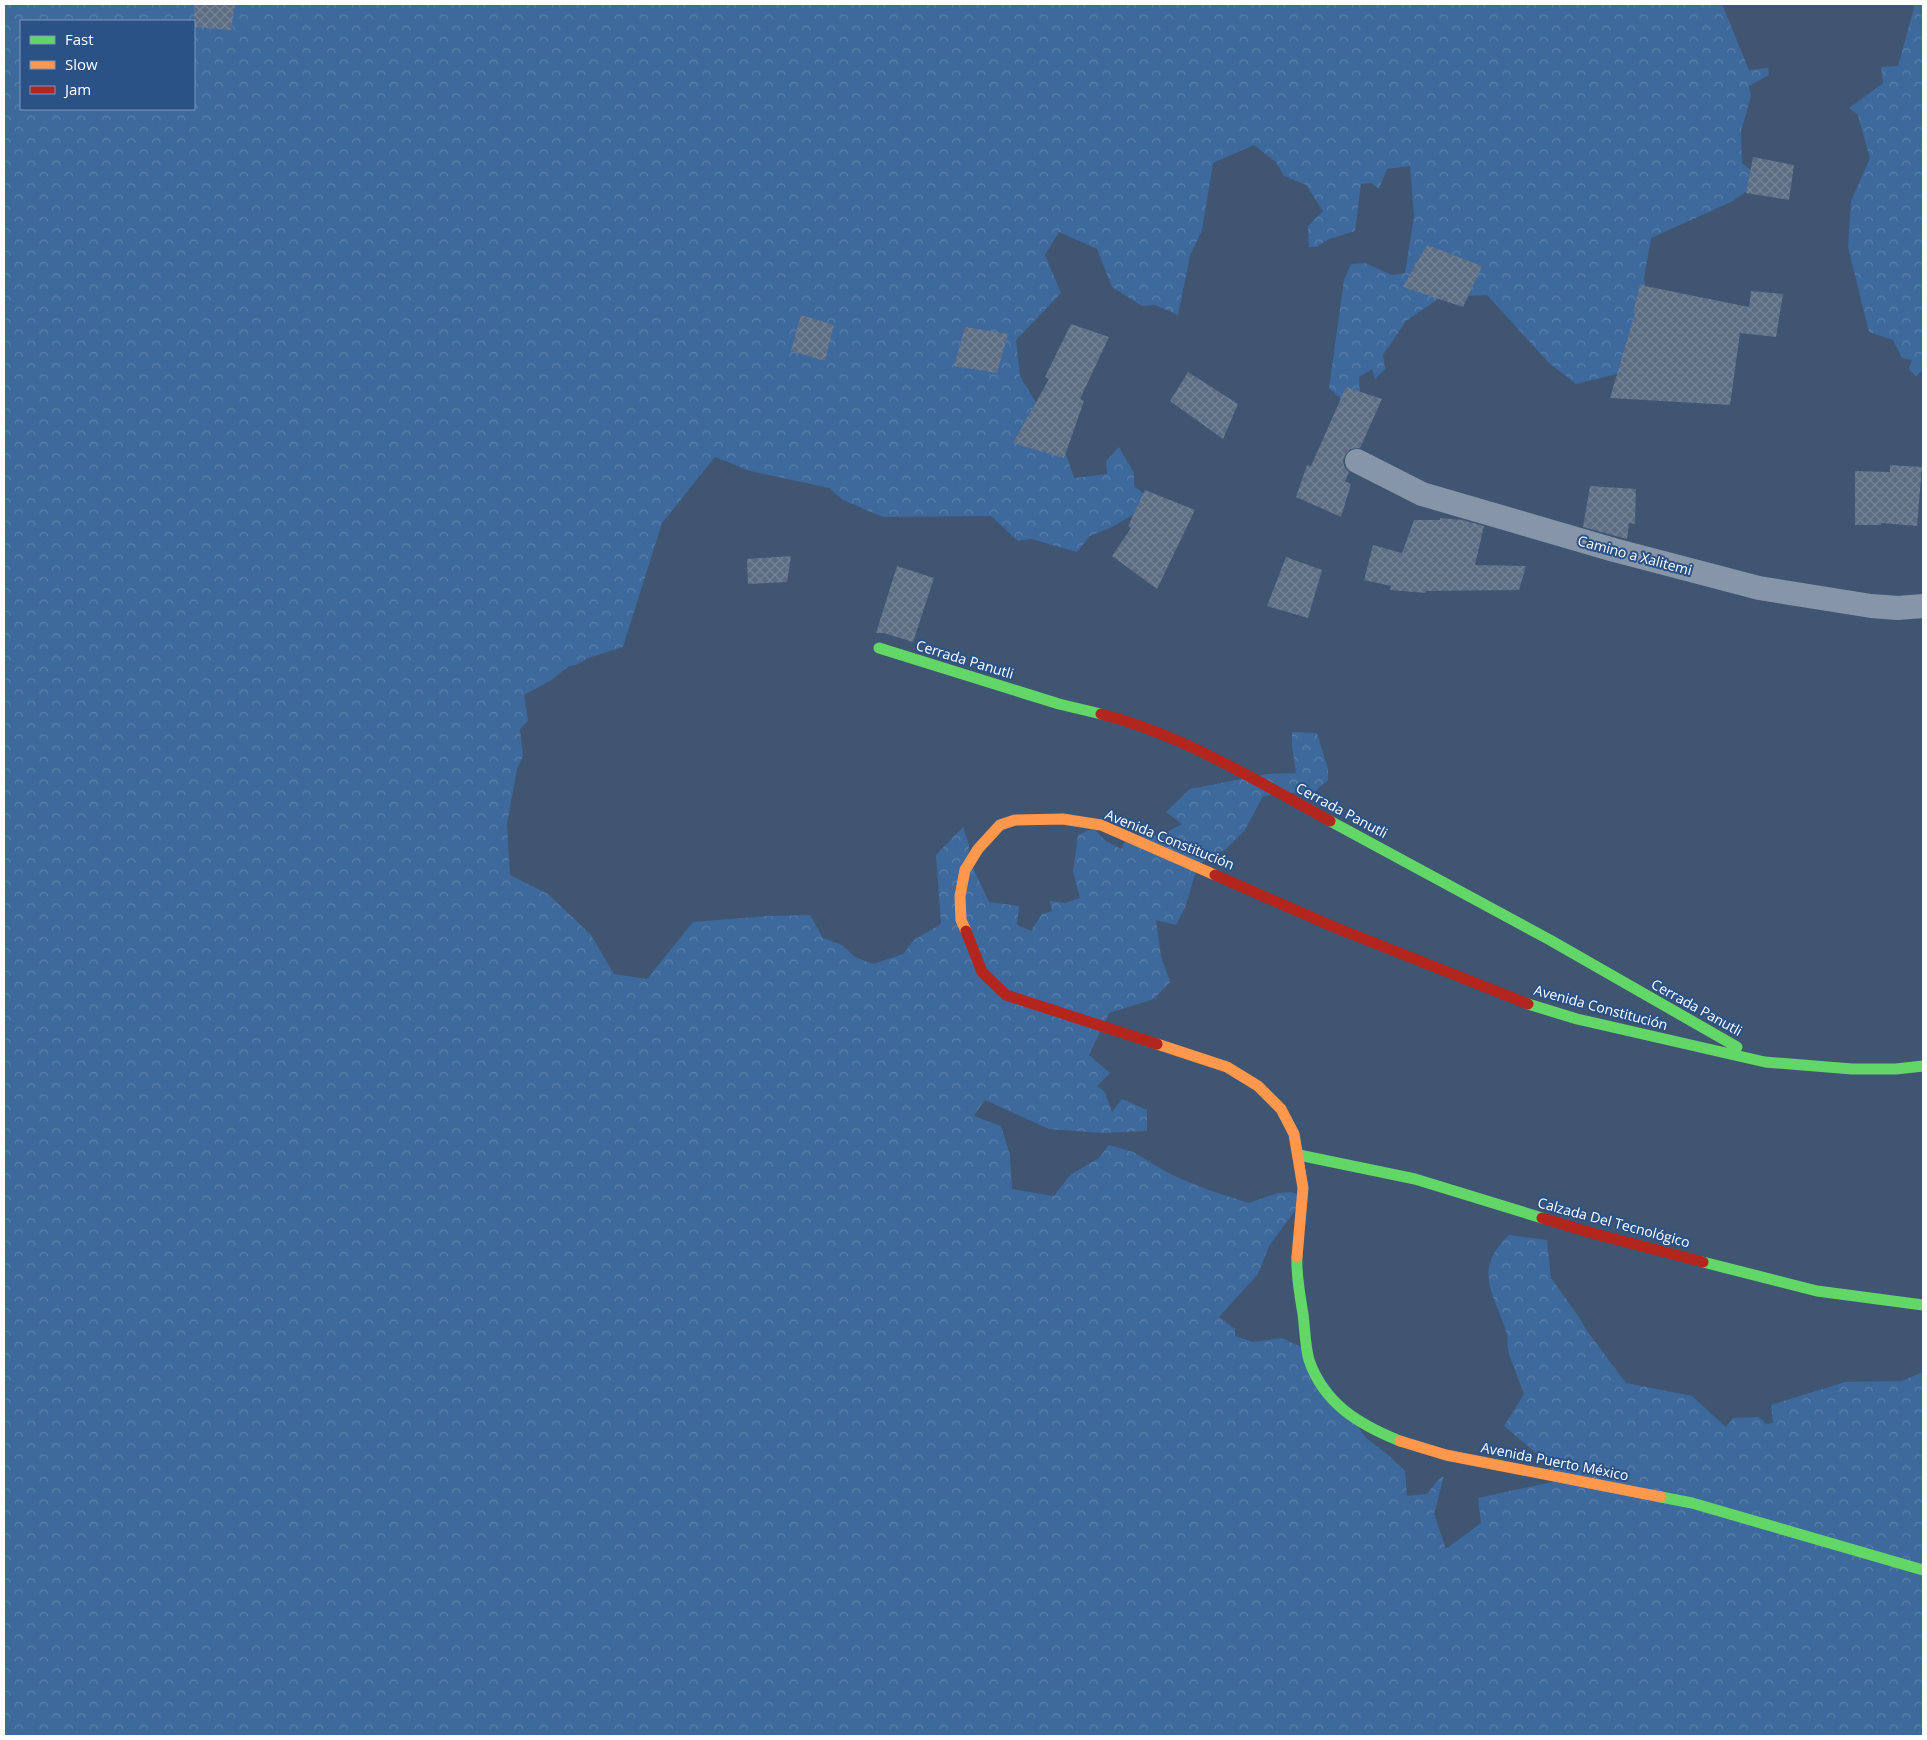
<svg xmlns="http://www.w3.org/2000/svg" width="1927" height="1740" font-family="'Open Sans',sans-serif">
	<defs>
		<pattern id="forest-crowns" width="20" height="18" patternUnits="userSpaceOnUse" patternTransform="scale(1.25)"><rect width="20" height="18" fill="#3e699c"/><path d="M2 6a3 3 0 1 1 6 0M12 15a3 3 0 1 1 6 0" fill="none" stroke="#5b80ab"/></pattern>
		<pattern id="building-cross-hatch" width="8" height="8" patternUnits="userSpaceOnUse" patternTransform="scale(1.25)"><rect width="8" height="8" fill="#5c6d84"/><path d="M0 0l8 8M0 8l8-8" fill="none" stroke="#748396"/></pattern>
	</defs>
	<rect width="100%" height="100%" fill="#3f5572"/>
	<path fill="url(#forest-crowns)" fill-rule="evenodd" d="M 4,4 L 1722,4 L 1749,70 L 1768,68 L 1769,75 L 1749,86 L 1751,96 L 1741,131 L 1742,163 L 1763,180 L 1731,202 L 1651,238 L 1644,278 L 1652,345 L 1633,370 L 1576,384 L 1549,363 L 1487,295 L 1441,297 L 1406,321 L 1383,355 L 1385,369 L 1375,379 L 1372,369 L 1359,377 L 1360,396 L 1353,410 L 1329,388 L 1344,280 L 1351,264 L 1365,263 L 1392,275 L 1405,273 L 1414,216 L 1410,166 L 1387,169 L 1379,189 L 1371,183 L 1361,184 L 1355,231 L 1329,239 L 1316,247 L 1309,247 L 1308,226 L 1323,211 L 1306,185 L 1284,176 L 1276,162 L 1254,145 L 1213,163 L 1202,230 L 1190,256 L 1178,315 L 1155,305 L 1142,306 L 1112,287 L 1097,249 L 1059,232 L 1045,255 L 1061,293 L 1016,340 L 1020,376 L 1065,451 L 1074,478 L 1107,474 L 1106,461 L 1119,447 L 1134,473 L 1134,486 L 1154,502 L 1112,527 L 1090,536 L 1077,552 L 1031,539 L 1018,541 L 991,516 L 883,517 L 843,500 L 829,488 L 750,471 L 715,457 L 662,523 L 623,647 L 588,658 L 576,665 L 569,666 L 550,681 L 524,695 L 528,721 L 520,729 L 523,756 L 517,769 L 507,824 L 510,875 L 548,894 L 591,935 L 614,974 L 647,979 L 693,922 L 766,916 L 810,915 L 823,938 L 842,945 L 855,957 L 873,964 L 903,954 L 914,940 L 941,924 L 936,855 L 963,827 L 969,845 L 968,857 L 989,902 L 1019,906 L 1017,925 L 1031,931 L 1042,914 L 1052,911 L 1050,901 L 1065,903 L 1080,898 L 1073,872 L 1078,835 L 1093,828 L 1106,841 L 1121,849 L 1129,835 L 1159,836 L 1182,824 L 1166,812 L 1190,789 L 1267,774 L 1296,773 L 1292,747 L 1292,732 L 1317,733 L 1328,769 L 1328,780 L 1313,793 L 1286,793 L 1263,796 L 1245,830 L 1226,849 L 1198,864 L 1185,908 L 1176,925 L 1156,920 L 1161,956 L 1170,982 L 1154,999 L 1109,1013 L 1089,1055 L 1110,1073 L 1097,1086 L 1105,1092 L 1112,1112 L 1122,1099 L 1147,1110 L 1147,1131 L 1101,1133 L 1049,1129 L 985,1100 L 974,1116 L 1001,1126 L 1010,1155 L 1012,1189 L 1054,1196 L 1070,1175 L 1099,1158 L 1109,1145 L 1133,1152 L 1170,1174 L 1208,1190 L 1249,1203 L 1278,1193 L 1291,1192 L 1305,1197 L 1269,1246 L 1258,1274 L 1219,1317 L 1235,1329 L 1235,1336 L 1253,1342 L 1282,1338 L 1303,1348 L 1366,1438 L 1387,1454 L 1405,1471 L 1407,1496 L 1427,1494 L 1438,1480 L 1444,1476 L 1434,1514 L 1446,1549 L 1481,1523 L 1478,1498 L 1552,1482 L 1549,1464 L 1504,1426 L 1524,1394 C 1519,1379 1512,1365 1508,1350 C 1507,1345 1508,1339 1507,1334 C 1495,1294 1471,1271 1509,1235 L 1547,1240 L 1551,1278 L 1579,1317 L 1587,1331 L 1626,1383 L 1692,1396 L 1726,1427 L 1733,1418 L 1759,1417 L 1766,1424 L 1773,1423 L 1771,1405 L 1845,1382 L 1902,1381 L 1923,1372 L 1923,1736 L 4,1736 ZM 21,21 L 194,21 L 194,109 L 21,109 Z
		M 1913,4 L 1923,4 L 1923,370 L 1916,376 L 1909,370 L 1912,360 L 1902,358 L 1893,340 L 1869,332 L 1848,247 L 1851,201 L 1870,158 L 1858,115 L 1849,108 L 1883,83 L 1881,67 L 1898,66 L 1914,8 Z"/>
	<path fill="url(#building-cross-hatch)" d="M 194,4 L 235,4 L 231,30 L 194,27 Z
		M 1753,157 L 1794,165 L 1789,200 L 1746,193 Z
		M 1427,245 L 1482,266 L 1463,307 L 1403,287 Z
		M 1640,285 L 1749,307 L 1751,291 L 1783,294 L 1776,337 L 1740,333 L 1730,405 L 1610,398 L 1635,313 L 1633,313 Z
		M 801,315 L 834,325 L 825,361 L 791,351 Z
		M 1071,324 L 1109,337 L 1080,399 L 1084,401 L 1064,458 L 1013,443 L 1049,379 L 1045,377 Z
		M 965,327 L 1008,334 L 997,373 L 954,366 Z
		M 1188,372 L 1238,404 L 1223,439 L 1170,401 Z
		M 1346,387 L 1382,399 L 1360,448 L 1350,449 L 1345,455 L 1343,462 L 1345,468 L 1349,472 L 1345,481 L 1351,484 L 1341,517 L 1296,497 L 1307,465 L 1311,466 Z
		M 1890,465 L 1922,467 L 1917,526 L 1881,523 L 1881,525 L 1855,525 L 1855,471 L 1890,472 Z
		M 1590,486 L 1636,489 L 1635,524 L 1629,523 L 1627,539 L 1583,527 Z
		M 1145,490 L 1195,510 L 1157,589 L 1112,556 L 1131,528 L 1128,526 Z
		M 1440,518 L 1463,520 L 1484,526 L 1475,565 L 1526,566 L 1519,590 L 1426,591 L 1426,593 L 1390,590 L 1391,586 L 1364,580 L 1373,545 L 1402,553 L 1414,520 L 1440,520 Z
		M 791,556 L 787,582 L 748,584 L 747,559 Z
		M 1286,557 L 1322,570 L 1308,618 L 1267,606 Z
		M 897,566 L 934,578 L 913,642 L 884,633 L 876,633 Z"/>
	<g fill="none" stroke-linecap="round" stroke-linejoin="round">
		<path stroke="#8695a7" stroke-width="24" d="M 1357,461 L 1422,494 L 1614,550 L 1759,588 L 1871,606 L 1898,608 L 1923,606"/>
		<path stroke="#63d668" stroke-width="11" d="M 879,648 L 1059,704 L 1101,714
			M 1330,821 L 1550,940 L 1737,1047
			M 1528,1004 L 1577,1019 L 1765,1062 L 1852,1069 L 1896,1069 L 1923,1066
			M 1299,1155 L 1415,1179 L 1542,1218
			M 1297,1257 C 1296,1275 1300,1296 1303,1314 C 1305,1329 1305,1346 1309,1360 C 1324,1404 1360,1425 1400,1441
			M 1703,1262 L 1817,1291 L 1923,1305
			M 1661,1497 L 1692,1503 L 1923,1570"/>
		<path stroke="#ff974d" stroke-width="11" d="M 966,931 L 961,920 L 960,896 L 965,870 L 978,849 L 1000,825 L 1015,820 L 1063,819 L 1101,825 L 1215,875
			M 1157,1044 L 1227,1067 L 1258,1086 L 1281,1109 L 1294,1134 L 1303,1188 L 1297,1257
			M 1400,1441 L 1446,1455 L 1661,1497"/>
		<path stroke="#b3261e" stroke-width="11" d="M 1101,714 C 1183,735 1257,781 1330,821
			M 1215,875 L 1334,927 L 1528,1004
			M 966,931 L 982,972 L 1006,995 L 1157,1044
			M 1542,1218 L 1595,1234 L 1703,1262"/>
	</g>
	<g text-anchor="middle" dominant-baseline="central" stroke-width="4" stroke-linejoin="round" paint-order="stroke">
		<g font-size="14" fill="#fff" stroke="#2a5287">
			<text transform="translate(1635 555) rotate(15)">Camino a Xalitemi</text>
			<text transform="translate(965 659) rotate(17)">Cerrada Panutli</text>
			<text transform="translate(1342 810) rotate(28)">Cerrada Panutli</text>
			<text transform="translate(1170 839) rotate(22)">Avenida Constitución</text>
			<text transform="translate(1601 1007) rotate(15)">Avenida Constitución</text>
			<text transform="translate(1697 1007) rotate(29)">Cerrada Panutli</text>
			<text transform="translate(1614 1222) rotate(15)">Calzada Del Tecnológico</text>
			<text transform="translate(1555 1461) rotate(11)">Avenida Puerto México</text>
		</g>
	</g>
	<rect width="1927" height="1740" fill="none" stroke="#ffffff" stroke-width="10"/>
	<rect x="20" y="20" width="175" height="90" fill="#2a5287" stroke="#7f97b7"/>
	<rect x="30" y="36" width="25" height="8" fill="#63d668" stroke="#7f97b7"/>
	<text x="65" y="45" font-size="15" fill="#ffffff">Fast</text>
	<rect x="30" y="61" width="25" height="8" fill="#ff974d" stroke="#7f97b7"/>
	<text x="65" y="70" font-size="15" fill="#ffffff">Slow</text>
	<rect x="30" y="86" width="25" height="8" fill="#b3261e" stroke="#7f97b7"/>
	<text x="65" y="95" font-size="15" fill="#ffffff">Jam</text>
</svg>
